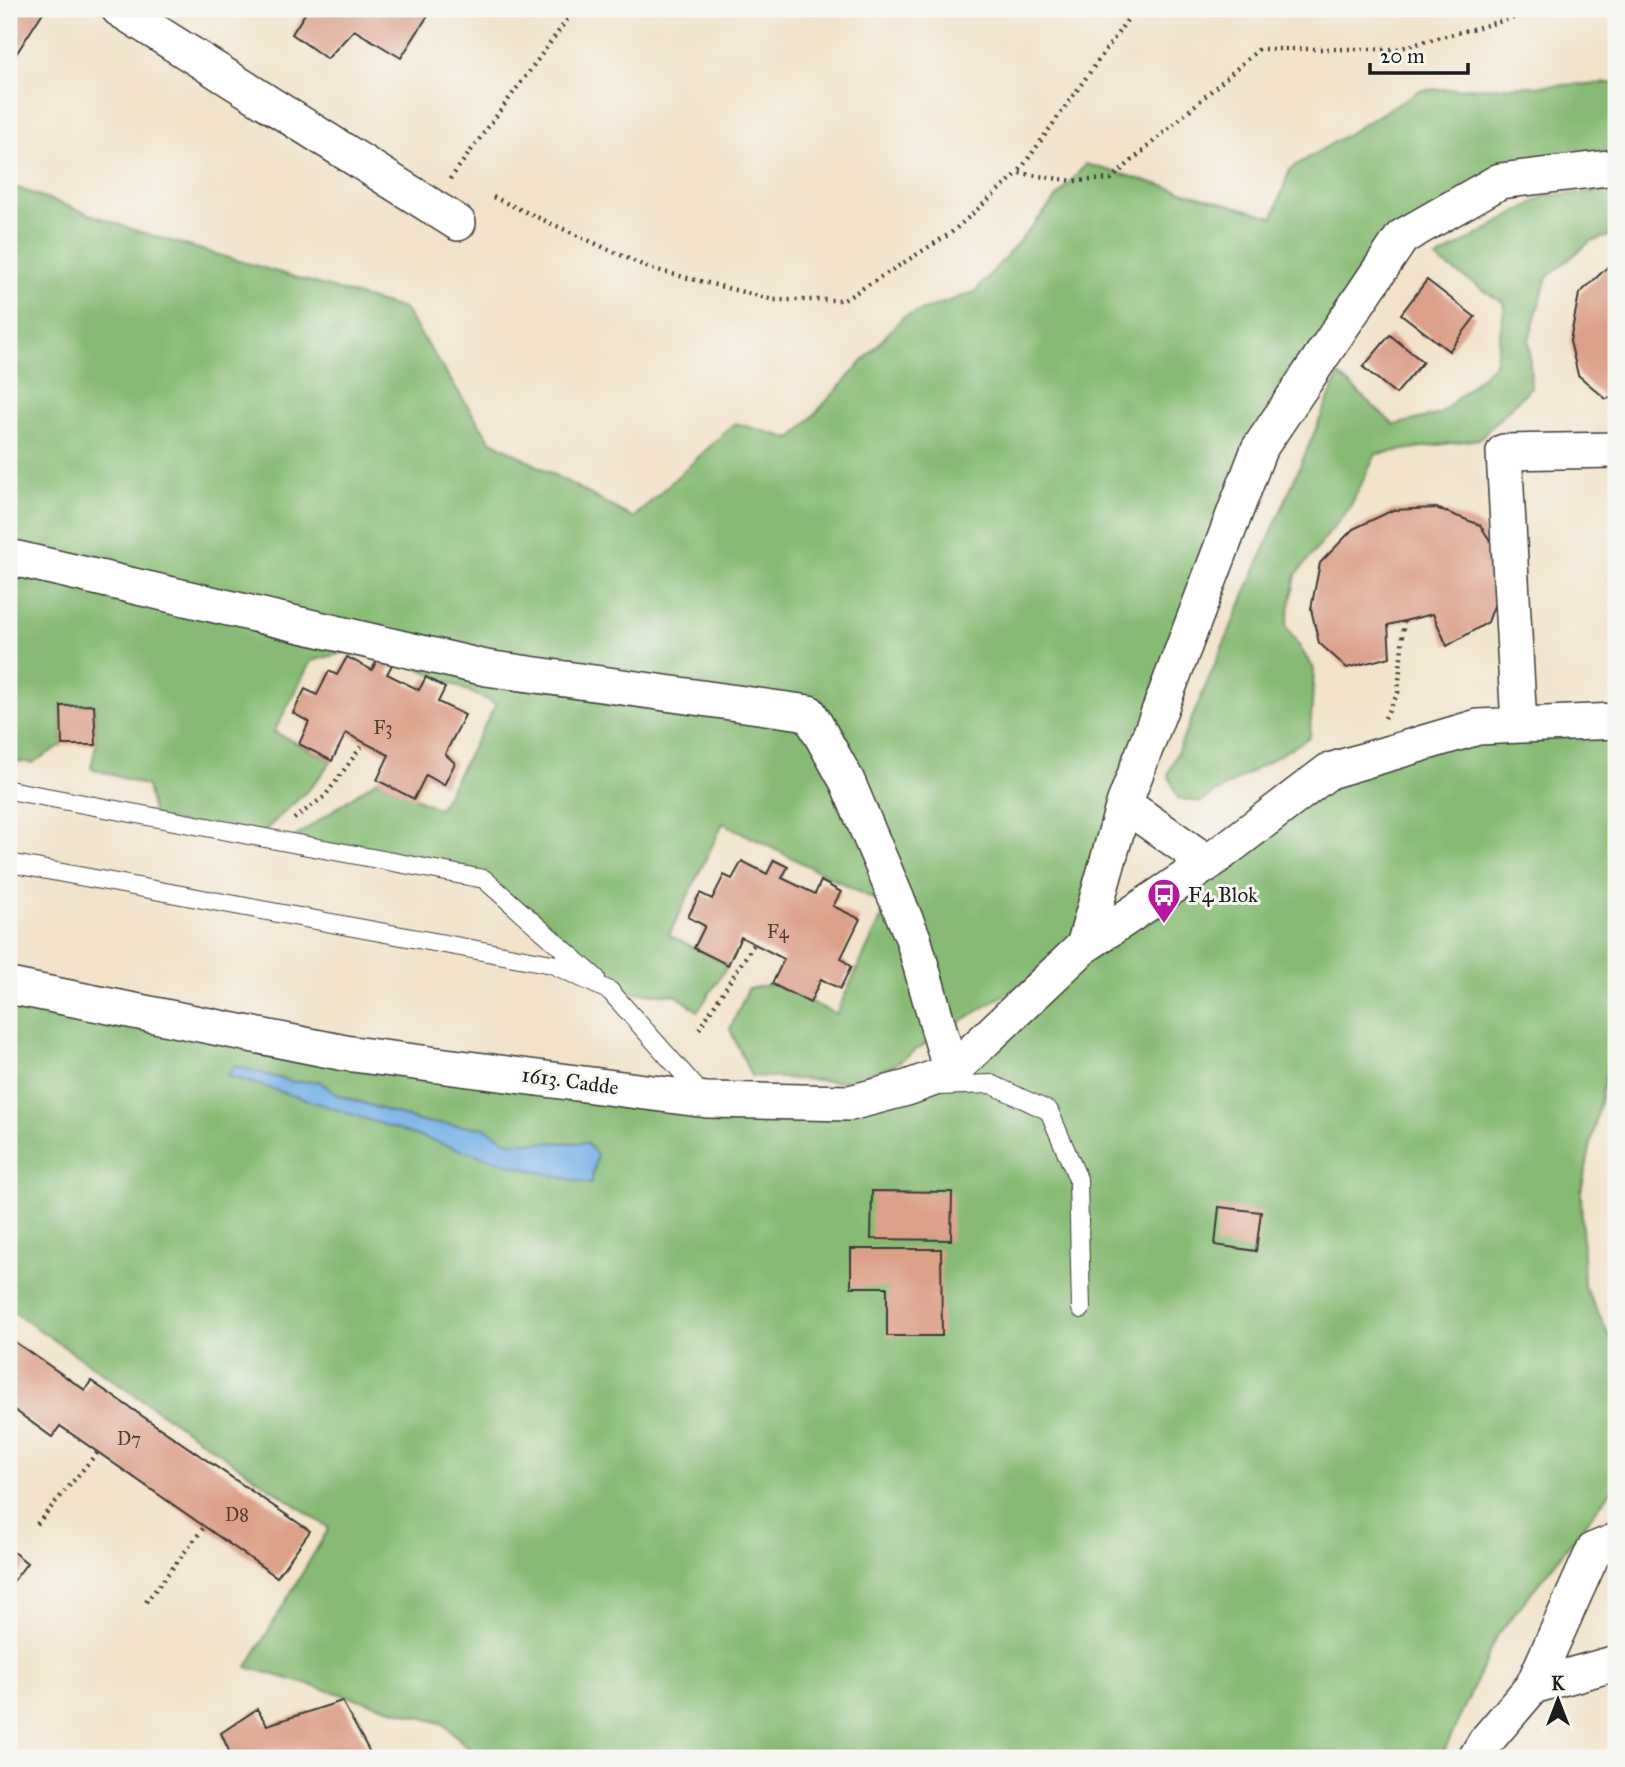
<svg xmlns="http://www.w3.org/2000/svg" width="1625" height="1767" font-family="'IM FELL Great Primer',serif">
	<rect width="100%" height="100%" fill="#f6f6f2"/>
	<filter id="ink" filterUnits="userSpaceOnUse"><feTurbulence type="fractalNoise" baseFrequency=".0143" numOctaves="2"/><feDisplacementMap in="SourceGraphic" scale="14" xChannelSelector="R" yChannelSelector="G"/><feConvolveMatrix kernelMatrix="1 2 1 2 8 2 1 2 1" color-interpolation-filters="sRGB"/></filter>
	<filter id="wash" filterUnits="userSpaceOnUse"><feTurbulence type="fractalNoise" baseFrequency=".00686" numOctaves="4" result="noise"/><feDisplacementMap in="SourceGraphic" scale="28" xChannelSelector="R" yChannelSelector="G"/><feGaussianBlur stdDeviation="1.57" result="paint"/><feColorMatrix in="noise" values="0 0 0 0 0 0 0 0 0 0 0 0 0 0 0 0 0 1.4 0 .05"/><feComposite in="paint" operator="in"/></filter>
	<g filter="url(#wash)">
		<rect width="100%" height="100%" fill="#f2e3ca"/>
		<path fill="#87bb75" stroke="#526c48" stroke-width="2" d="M 1616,83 L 1616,167 L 1500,181 L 1402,237 L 1260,448 L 1084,945 L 1329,771 L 1478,727 L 1616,721 L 1616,1059 L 1609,1060 L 1581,1191 L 1584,1286 L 1616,1348 L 1616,1485 L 1497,1636 L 1441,1758 L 478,1758 L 444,1724 L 247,1667 L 329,1528 L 9,1309 L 9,988 L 345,1053 L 850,1103 L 951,1072 L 1080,949 L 940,1034 L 894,1065 L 849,1082 L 751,1076 L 730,1029 L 748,989 L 772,984 L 836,1014 L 887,906 L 723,823 L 669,935 L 728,965 L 698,1011 L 676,995 L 610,991 L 484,879 L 288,842 L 377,780 L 439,809 L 496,704 L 371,646 L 311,661 L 274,732 L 332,761 L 311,787 L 258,837 L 154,818 L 147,786 L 91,768 L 96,745 L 94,705 L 61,706 L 62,745 L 32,763 L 9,760 L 9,185 L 137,231 L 404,309 L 490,440 L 633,518 L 735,423 L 792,439 L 903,317 L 975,292 L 1086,164 L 1273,217 L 1290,169 L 1420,90 Z
			M 1616,190 L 1616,234 L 1591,241 L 1547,277 L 1529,339 L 1531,387 L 1479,439 L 1376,454 L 1350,507 L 1296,575 L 1286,626 L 1314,669 L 1310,737 L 1200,802 L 1178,798 L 1168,774 L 1339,375 L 1394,425 L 1440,414 L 1495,364 L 1505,304 L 1436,259 L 1545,196 Z"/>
		<path fill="#74b0e5" stroke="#486680" stroke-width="2" d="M 235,1066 L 293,1082 L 319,1081 L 338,1095 L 422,1122 L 485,1128 L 509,1142 L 586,1143 L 597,1154 L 591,1184 C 467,1159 349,1109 227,1076 Z"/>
		<g id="blocks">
			<path fill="#dca089" d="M 9,9 L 45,9 L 9,65 Z
				M 308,9 L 432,9 L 401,58 L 354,30 L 327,59 L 292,34 Z
				M 1616,259 L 1616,397 L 1606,399 L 1578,375 L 1570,341 L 1579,294 Z
				M 1427,280 L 1475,317 L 1449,351 L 1401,314 Z
				M 1390,335 L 1423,362 L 1396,394 L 1363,367 Z
				M 1436,508 L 1480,525 L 1500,556 L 1501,587 L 1488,622 L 1447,646 L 1433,614 L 1388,625 L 1390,657 L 1347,668 L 1319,643 L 1311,609 L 1320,563 L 1353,529 L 1393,510 Z
				M 379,656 L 393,663 L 387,674 L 419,690 L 426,677 L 445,688 L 438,702 L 465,715 L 445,754 L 455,763 L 444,785 L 426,775 L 414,799 L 377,780 L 389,755 L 346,733 L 332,761 L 299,744 L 309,722 L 293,713 L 305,689 L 317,695 L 329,671 L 337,675 L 347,657 L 372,670 Z
				M 94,705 L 96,745 L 62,745 L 61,706 Z
				M 774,860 L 788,867 L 782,878 L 815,894 L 821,881 L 841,892 L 833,906 L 860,919 L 841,958 L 851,967 L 840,989 L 821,979 L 810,1003 L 772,984 L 784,959 L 741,937 L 728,965 L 694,948 L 705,926 L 688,917 L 700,893 L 712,899 L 724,875 L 732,879 L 742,861 L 767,874 Z
				M 872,1191 L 952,1192 L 951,1240 L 871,1239 Z
				M 1219,1207 L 1261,1212 L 1256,1251 L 1215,1245 Z
				M 851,1249 L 941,1249 L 942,1336 L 887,1336 L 887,1287 L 851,1287 Z
				M 9,1338 L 85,1390 L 91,1381 L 310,1531 L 277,1577 L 60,1426 L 52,1437 L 9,1406 Z
				M 9,1551 L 12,1551 L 27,1563 L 9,1587 Z
				M 342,1701 L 373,1758 L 232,1758 L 221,1733 L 257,1709 L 267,1725 Z"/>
		</g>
	</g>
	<g filter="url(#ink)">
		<use href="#blocks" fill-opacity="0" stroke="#3c3a36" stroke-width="2"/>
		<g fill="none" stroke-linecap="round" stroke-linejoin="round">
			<defs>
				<path id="lane" d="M 9,790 L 484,879 L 596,978
					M 9,863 L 552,964 L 610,991 L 705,1098
					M 938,1086 L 991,1084 L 1049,1111 L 1078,1179 L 1081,1309"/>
				<path id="street" d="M 119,9 L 458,223
					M 9,557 L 486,668 L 809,713 L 847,781 L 913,938 L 951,1072
					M 1519,725 L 1504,452 L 1616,450
					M 1124,804 L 1208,863
					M 1084,946 L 1124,804 L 1259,449 L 1402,237 L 1500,181 L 1616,167
					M 9,986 L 345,1053 L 707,1100 L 850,1103 L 907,1088 L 951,1072 L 1084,946 L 1208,863 L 1329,771 L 1478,727 L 1616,721
					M 1533,1686 L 1594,1550 L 1616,1541
					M 1476,1758 L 1486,1741 L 1533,1686 L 1616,1663"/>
			</defs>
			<use href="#lane" stroke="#3c3a36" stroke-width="20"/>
			<use href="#street" stroke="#3c3a36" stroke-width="38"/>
			<path stroke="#3c3a36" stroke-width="4.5" stroke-dasharray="2 5" stroke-linecap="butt" d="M 1135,9 L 1018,173 L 1073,181 L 1111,179 L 1259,49 L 1397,49 L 1547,9
				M 450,179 L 575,9
				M 493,197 L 649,268 L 774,300 L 844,300 L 951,233 L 1018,173
				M 1385,718 L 1398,693 L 1404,621
				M 294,819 L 325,796 L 364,743
				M 699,1029 L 754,944
				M 37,1524 L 97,1453
				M 146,1602 L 205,1526"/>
			<use href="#lane" stroke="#fff" stroke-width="18"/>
			<use href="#street" stroke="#fff" stroke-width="35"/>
		</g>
	</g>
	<defs>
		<symbol id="bus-pin" viewBox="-11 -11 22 30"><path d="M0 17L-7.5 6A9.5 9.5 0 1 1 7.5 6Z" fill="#b5179e" stroke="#f6f6f2"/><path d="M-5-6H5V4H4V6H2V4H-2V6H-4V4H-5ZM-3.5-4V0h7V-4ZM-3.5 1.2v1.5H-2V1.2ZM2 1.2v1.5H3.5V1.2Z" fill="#fff"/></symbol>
	</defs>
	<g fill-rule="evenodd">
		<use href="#bus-pin" x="1145" y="876" width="38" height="52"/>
	</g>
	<g text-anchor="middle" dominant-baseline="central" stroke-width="6" stroke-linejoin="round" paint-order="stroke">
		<g font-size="18" fill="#4c3d37">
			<text x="383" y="728">F3</text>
			<text x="778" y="932">F4</text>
			<text x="129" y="1439">D7</text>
			<text x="237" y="1515">D8</text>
		</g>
		<g font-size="21" fill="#1c1c1c" stroke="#f6f6f2" text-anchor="start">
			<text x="1188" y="895">F4 Blok</text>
		</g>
		<g font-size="21" fill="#1c1c1c" stroke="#f6f6f2">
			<text transform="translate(570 1081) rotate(8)">1613. Cadde</text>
		</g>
	</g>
	<rect width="1625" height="1767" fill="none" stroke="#f6f6f2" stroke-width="35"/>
	<g transform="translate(1558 1700)" stroke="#f6f6f2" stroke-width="5" paint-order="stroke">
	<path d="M0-5L12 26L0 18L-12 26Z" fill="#1c1c1c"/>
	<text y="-10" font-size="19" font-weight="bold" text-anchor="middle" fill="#1c1c1c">K</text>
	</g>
	<path d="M1370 63v10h98v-10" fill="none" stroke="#1c1c1c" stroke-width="3.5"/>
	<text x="1380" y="63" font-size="21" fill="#1c1c1c" stroke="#f6f6f2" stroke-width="5" paint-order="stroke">20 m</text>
</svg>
